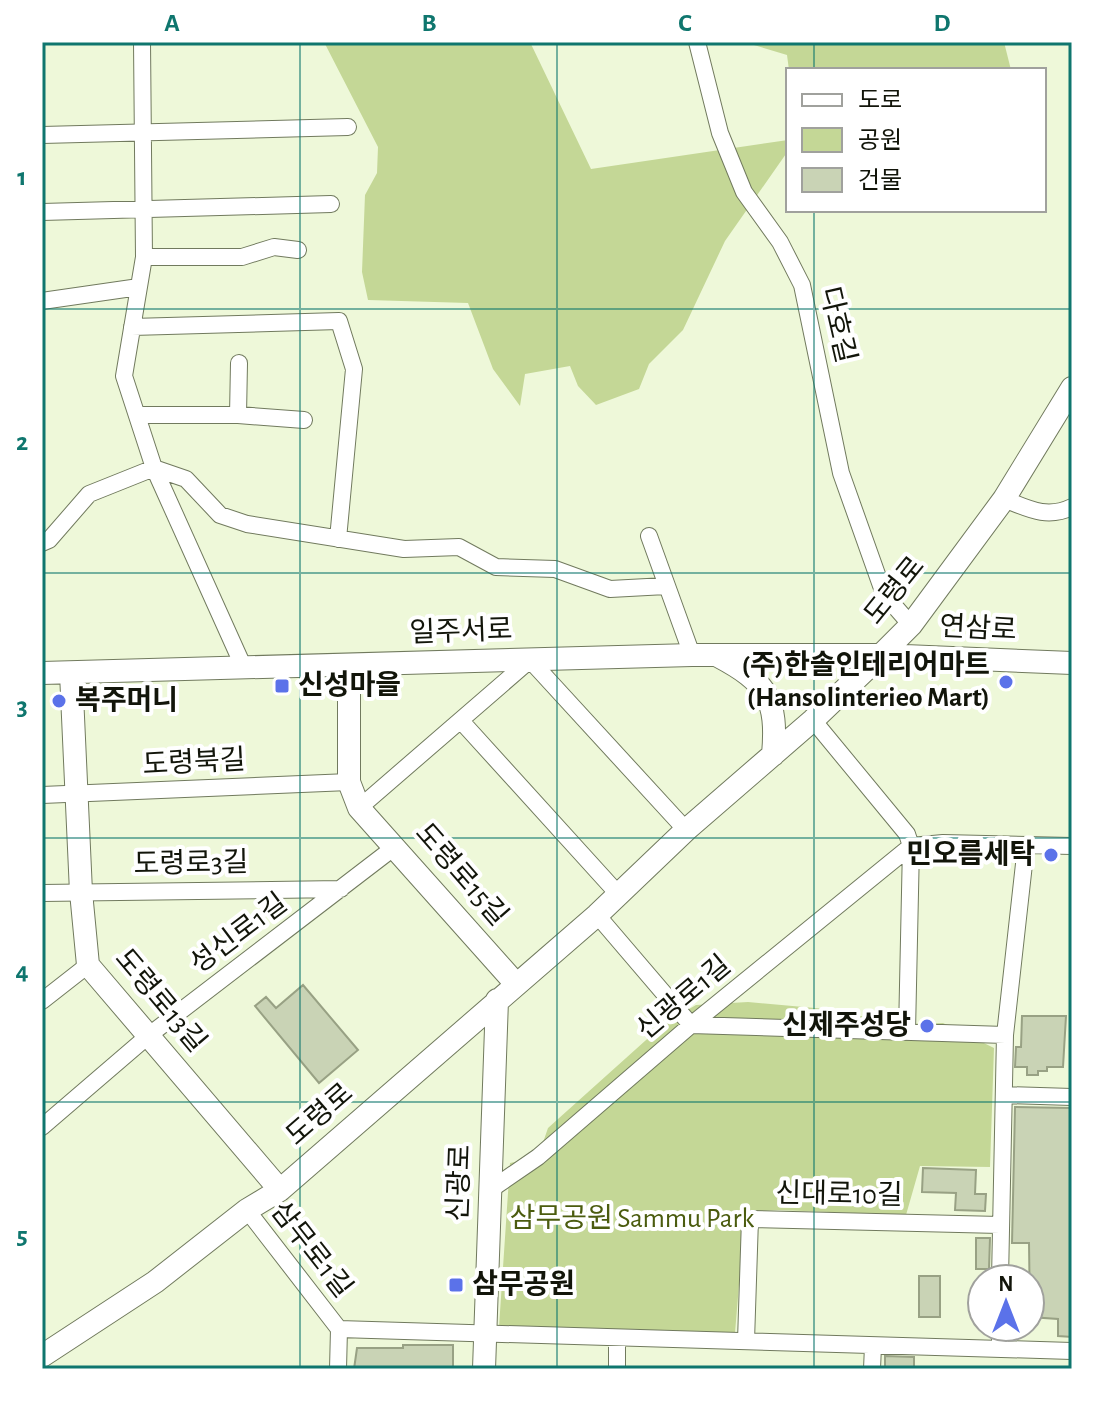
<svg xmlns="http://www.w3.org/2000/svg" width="1114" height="1411" font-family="'Alegreya Sans','Noto Sans KR',sans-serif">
	<rect width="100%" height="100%" fill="#eef8d9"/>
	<path fill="#c4d796" d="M 324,42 L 530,42 L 591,169 L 788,140 L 788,151 L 725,241 L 683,330 L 649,364 L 639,389 L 596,405 L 578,386 L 570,366 L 525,374 L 520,406 L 493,369 L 468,303 L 368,300 L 362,272 L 365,195 L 377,173 L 378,147 Z
		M 744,42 L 1004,42 L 1011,70 L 789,70 L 787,55 Z
		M 748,1002 L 848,1011 L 855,1016 L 896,1017 L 896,1024 L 943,1023 L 994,1048 L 990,1167 L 920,1166 L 906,1215 L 778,1210 L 745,1212 L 735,1333 L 499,1327 L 510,1163 L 538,1157 L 548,1128 L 665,1023 L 696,1005 Z"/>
	<path fill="#c9d3b5" stroke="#98a184" stroke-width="2" d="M 303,985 L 358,1050 L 319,1083 L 255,1006 L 266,997 L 276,1008 Z
		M 1022,1016 L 1066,1016 L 1063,1067 L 1047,1067 L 1047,1071 L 1038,1071 L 1038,1075 L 1027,1075 L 1027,1067 L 1015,1067 L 1016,1047 L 1021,1047 Z
		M 1015,1107 L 1072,1108 L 1072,1337 L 1058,1336 L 1058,1319 L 1030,1317 L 1029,1243 L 1012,1243 Z
		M 923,1168 L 976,1170 L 975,1194 L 986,1194 L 985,1211 L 955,1210 L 956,1193 L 922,1192 Z
		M 976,1238 L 990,1238 L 989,1269 L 976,1269 Z
		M 919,1276 L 940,1276 L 940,1317 L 919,1317 Z
		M 403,1345 L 453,1345 L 453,1368 L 354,1369 L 357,1348 L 403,1348 Z
		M 885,1356 L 914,1357 L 914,1369 L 885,1369 Z"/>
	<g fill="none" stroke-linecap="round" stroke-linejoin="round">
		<defs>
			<path id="street" d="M 142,42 L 144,257 L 124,376 L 154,468 L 244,668
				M 697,42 L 720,133 L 744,192 L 780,242 L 802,285 L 841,473 L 884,594 L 911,625
				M 42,135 L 348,127
				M 42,212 L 331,204
				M 144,257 L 242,257 L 274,247 L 298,250
				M 42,301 L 139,287
				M 132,327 L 339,321 L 354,369 L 338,539
				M 137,415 L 238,415 L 304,420
				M 238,415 L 239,363
				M 1004,499 C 1029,509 1047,519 1072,507
				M 649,536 L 692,655
				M 42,543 L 49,540 L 89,494 L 154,468 L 186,479 L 220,515 L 247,524 L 404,549 L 459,547 L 496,567 L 555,569 L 610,589 L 666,586
				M 813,720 L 907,834 L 911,846 L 907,1032
				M 462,722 L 619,895
				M 42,795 L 349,782
				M 359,808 L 530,660 L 686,830
				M 42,893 L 341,889
				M 597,915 L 691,1025 L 1005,1035
				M 42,1001 L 88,965
				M 1004,1095 L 1072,1097
				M 42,1127 L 148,1036 L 396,846
				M 490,1190 L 538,1157 L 691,1025 L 911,846 L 943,843 L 1072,846
				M 247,1210 L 339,1329 L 338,1369
				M 1000,1279 L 1005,1035 L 1026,846
				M 339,1329 L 1072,1351
				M 746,1341 L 750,1219 L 1000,1225
				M 1000,1349 L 1000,1327
				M 617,1369 L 617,1338
				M 872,1369 L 873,1346"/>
			<path id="secondary" d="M 718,656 C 767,682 778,699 773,755
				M 349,665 L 349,782 L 359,808 L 516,984
				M 42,673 L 692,655 L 881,655 L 1072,663
				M 71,673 L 81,892 L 88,965 L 280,1190
				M 42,1356 L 155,1282 L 247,1210 L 280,1190 L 597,915 L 686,830 L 813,720 L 881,655 L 911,625 L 1004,499 L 1072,388
				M 484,1369 L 497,1000"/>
		</defs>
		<use href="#street" stroke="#717a5e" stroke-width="18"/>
		<use href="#secondary" stroke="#717a5e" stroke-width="24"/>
		<use href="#street" stroke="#fff" stroke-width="16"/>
		<use href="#secondary" stroke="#fff" stroke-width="22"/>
	</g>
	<path fill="none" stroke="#0f766e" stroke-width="2" stroke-opacity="0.55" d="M 300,42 L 300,1369M 557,42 L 557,1369M 814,42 L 814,70M 814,210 L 814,1369M 42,309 L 1072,309M 42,573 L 1072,573M 42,838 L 1072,838M 42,1102 L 1072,1102"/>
	<g fill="#5b72e9" stroke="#fff" stroke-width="3">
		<circle cx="1006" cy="682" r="8"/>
		<rect x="274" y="678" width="16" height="16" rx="4"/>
		<circle cx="59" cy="701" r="8"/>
		<circle cx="1051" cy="855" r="8"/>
		<circle cx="927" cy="1026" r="8"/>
		<rect x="448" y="1277" width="16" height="16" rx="4"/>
	</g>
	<g text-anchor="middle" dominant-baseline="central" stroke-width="8" stroke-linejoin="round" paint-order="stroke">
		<g font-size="28" fill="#12150a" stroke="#fff">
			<text transform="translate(837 325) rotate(77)">다호길</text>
			<text transform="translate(895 591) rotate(-51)">도령로</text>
			<text transform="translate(978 629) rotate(3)">연삼로</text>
			<text transform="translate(461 632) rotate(-2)">일주서로</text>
			<text transform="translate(194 763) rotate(-3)">도령북길</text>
			<text transform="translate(191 864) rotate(-1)">도령로3길</text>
			<text transform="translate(461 875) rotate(49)">도령로15길</text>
			<text transform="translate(239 934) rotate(-37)">성신로1길</text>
			<text transform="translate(684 998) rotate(-40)">신광로1길</text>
			<text transform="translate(160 1001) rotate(50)">도령로13길</text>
			<text transform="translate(320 1115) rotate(-41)">도령로</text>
			<text transform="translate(460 1183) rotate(-88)">신광로</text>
			<text transform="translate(839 1195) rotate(1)">신대로10길</text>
			<text transform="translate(311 1250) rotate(52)">삼무로1길</text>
		</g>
		<g font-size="28" font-weight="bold" fill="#12150a" stroke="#fff" text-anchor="end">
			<text x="990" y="666">(주)한솔인테리어마트<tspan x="990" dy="32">(Hansolinterieo Mart)</tspan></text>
			<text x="298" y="686" text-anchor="start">신성마을</text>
			<text x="75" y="701" text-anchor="start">복주머니</text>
			<text x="1035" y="855">민오름세탁</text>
			<text x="911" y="1026">신제주성당</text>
			<text x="472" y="1285" text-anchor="start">삼무공원</text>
		</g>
		<g font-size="28" fill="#4b5c0f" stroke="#fff">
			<text x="632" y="1219">삼무공원 Sammu Park</text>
		</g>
	</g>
	<rect width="1114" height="1411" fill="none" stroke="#ffffff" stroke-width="88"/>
	<rect x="786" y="68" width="260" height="144" fill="#ffffff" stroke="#a0a19d" stroke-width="2"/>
	<rect x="802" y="94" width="40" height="12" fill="#ffffff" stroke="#a0a19d" stroke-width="2"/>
	<text x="858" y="108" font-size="24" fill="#12150a">도로</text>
	<rect x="802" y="128" width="40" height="24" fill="#c4d796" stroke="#a0a19d" stroke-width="2"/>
	<text x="858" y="148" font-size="24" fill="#12150a">공원</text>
	<rect x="802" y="168" width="40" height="24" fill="#c9d3b5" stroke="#a0a19d" stroke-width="2"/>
	<text x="858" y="188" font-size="24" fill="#12150a">건물</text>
	<g transform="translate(1006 1303)"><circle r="38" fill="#ffffff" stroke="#a0a19d" stroke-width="2"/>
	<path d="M0-6L14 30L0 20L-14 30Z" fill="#5b72e9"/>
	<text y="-12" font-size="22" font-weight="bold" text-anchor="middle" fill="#12150a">N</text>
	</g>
	<rect x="44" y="44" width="1026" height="1323" fill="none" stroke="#0f766e" stroke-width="3"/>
	<g font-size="26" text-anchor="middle" font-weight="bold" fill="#0f766e">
		<text x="172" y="31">A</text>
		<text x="429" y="31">B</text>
		<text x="685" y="31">C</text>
		<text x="942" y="31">D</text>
		<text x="22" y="185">1</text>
		<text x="22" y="450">2</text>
		<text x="22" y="715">3</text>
		<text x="22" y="979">4</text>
		<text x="22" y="1244">5</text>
	</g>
</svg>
